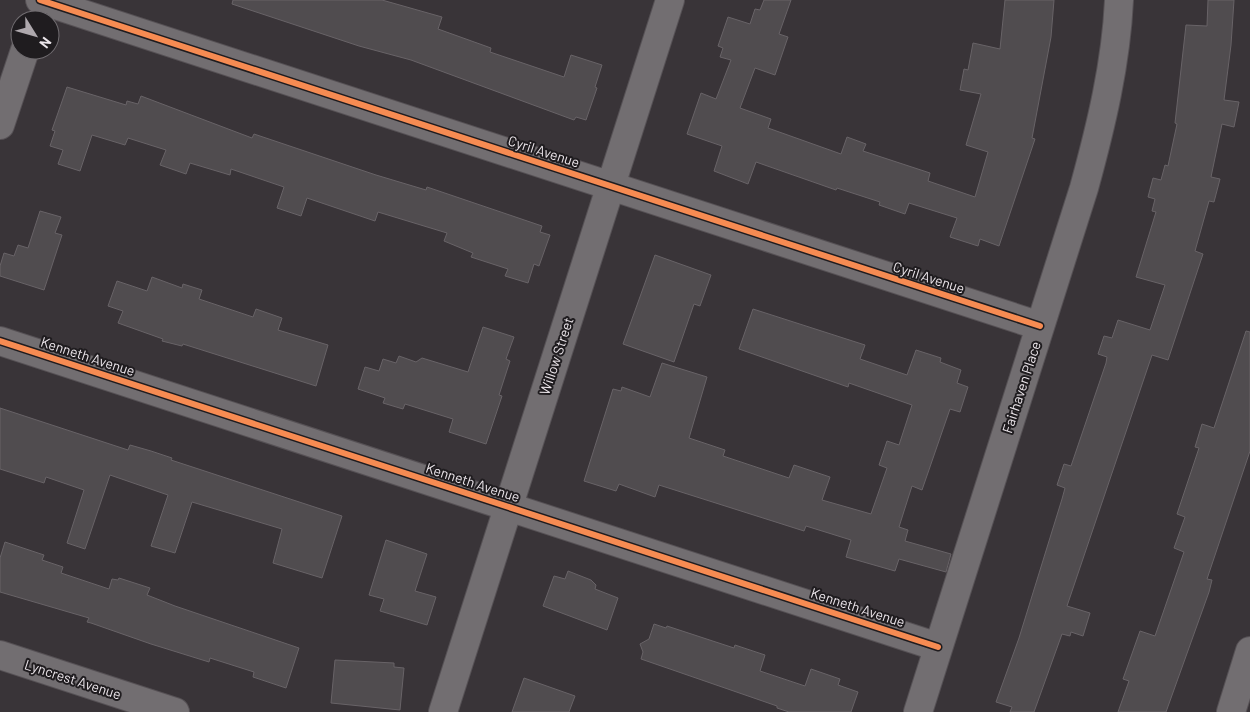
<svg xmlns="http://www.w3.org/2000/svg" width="1250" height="712" font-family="Barlow,sans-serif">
	<rect width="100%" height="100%" fill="#393438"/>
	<path fill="#504c4f" stroke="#686367" d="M 233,0 L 382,0 L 442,17 L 438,29 L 491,48 L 490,52 L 564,77 L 571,55 L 602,65 L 595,87 L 597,88 L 586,120 L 576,117 L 574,120 L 411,60 L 359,46 L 232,4 Z
		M 764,0 L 791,0 L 779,34 L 788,37 L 775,75 L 755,68 L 740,108 L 771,119 L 768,128 L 841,154 L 847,137 L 866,144 L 863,151 L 930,173 L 928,181 L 975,197 L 988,152 L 966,145 L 981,94 L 960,90 L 964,69 L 968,70 L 973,43 L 1000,49 L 1005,0 L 1054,0 L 1051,37 L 1032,138 L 1035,139 L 999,246 L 980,239 L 978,246 L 950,237 L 957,218 L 909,203 L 905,214 L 879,205 L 880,202 L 837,188 L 836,190 L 756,162 L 748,184 L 714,171 L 722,146 L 687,134 L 701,93 L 716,99 L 731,60 L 720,57 L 723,48 L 718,46 L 728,17 L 750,24 L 755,9 L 760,10 Z
		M 1208,0 L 1234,0 L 1231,45 L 1224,100 L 1239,102 L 1234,127 L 1222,124 L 1211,177 L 1220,179 L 1214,202 L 1209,201 L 1195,251 L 1203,254 L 1168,360 L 1152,355 L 1067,606 L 1090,613 L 1083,636 L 1071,632 L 1070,636 L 1062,634 L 1034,712 L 1010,712 L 1012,707 L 996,702 L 1019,638 L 1062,499 L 1065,488 L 1057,485 L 1064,464 L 1071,466 L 1106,363 L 1107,357 L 1098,354 L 1104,336 L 1112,338 L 1118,320 L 1150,330 L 1165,285 L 1136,277 L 1156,212 L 1152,211 L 1155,199 L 1148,197 L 1153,178 L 1161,180 L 1165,165 L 1168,166 L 1177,124 L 1175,123 L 1186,25 L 1207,26 Z
		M 67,87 L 126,105 L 127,101 L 138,104 L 141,96 L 252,138 L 254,134 L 376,175 L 426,190 L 427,187 L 542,226 L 540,232 L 550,235 L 539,266 L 534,264 L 528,283 L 505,276 L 508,269 L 471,257 L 473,253 L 444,241 L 447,233 L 378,212 L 375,221 L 307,198 L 301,216 L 277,208 L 284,187 L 231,169 L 230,175 L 190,163 L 186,174 L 160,165 L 166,150 L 128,138 L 125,145 L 92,135 L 80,171 L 58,164 L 63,150 L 50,146 L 55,131 L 52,130 Z
		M 40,211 L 61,217 L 55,233 L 62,235 L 44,290 L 0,276 L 0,266 L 4,253 L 14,256 L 18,245 L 28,248 Z
		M 655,255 L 711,275 L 700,306 L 694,304 L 674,362 L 623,344 Z
		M 152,277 L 182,288 L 183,284 L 202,290 L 199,299 L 253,317 L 256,309 L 282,318 L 278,330 L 328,345 L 316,386 L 183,344 L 182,346 L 162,341 L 163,339 L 118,323 L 123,311 L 108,306 L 117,281 L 147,291 Z
		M 753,309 L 865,345 L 860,359 L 907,375 L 916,350 L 941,358 L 940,362 L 961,370 L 957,383 L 968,387 L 960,412 L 950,409 L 922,490 L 912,486 L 899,527 L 908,530 L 905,541 L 951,554 L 946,572 L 899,559 L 895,571 L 846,557 L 851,540 L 806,526 L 804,531 L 659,485 L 655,497 L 619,484 L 616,491 L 584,481 L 613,389 L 621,391 L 622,387 L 650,397 L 662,363 L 707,377 L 689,438 L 725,450 L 723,456 L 789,478 L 794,465 L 830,477 L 822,500 L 871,514 L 887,468 L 879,465 L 887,441 L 899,445 L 912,405 L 849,383 L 848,387 L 739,349 Z
		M 483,327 L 514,337 L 506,359 L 510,361 L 499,395 L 502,396 L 486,444 L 449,432 L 453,419 L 405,404 L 403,409 L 383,403 L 385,398 L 358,389 L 365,367 L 379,371 L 383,359 L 396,363 L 399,356 L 416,362 L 422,358 L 468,372 Z
		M 1246,331 L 1250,332 L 1250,451 L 1207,579 L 1212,580 L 1209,592 L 1166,712 L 1118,712 L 1129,681 L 1123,679 L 1140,631 L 1155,636 L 1184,552 L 1174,548 L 1185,517 L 1177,514 L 1199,448 L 1195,447 L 1202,424 L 1214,428 Z
		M 0,408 L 128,450 L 130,445 L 151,451 L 172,458 L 171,460 L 342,516 L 322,578 L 273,563 L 282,529 L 192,502 L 175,553 L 151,546 L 168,495 L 110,475 L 85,549 L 67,543 L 84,490 L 46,477 L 44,483 L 0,469 Z
		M 386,540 L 427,554 L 415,591 L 436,597 L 427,625 L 380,611 L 384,599 L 369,595 Z
		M 5,542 L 44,555 L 42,560 L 63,567 L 61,573 L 109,589 L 112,579 L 118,580 L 119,578 L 150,588 L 147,595 L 175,606 L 299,648 L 286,688 L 253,677 L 254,672 L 210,658 L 209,662 L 151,644 L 91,623 L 87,622 L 89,618 L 0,592 L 0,558 Z
		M 568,571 L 591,580 L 596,585 L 595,589 L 618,598 L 607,630 L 543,606 L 554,576 L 565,579 Z
		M 654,624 L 666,628 L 667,626 L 734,648 L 735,645 L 765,655 L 760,671 L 805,686 L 811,669 L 840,679 L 838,685 L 858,692 L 851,712 L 789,712 L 777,708 L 777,706 L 641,659 L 643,652 L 640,644 L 649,639 Z
		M 335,660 L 394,663 L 394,667 L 404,668 L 400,710 L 331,703 Z
		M 524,678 L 575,696 L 569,712 L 512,712 Z"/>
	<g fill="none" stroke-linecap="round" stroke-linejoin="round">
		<defs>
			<path id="street" d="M 40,0 L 1040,326
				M 0,125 L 25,50
				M 0,341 L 938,647
				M 0,655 L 175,712
				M 443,712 L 670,0
				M 918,712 L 1084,188 C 1101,126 1116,64 1119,0
				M 1231,712 L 1250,651"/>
		</defs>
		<use href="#street" stroke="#565155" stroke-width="30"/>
		<use href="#street" stroke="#726e71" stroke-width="28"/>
		<defs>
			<path id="cycleway" d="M 40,0 L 1040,326
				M 0,341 L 938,647"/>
		</defs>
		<use href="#cycleway" stroke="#1f1c1f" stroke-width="9"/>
		<use href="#cycleway" stroke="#f68b52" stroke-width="6"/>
	</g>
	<g text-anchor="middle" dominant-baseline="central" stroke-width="4" stroke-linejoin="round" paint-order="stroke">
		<g font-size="14" fill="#ede7ec" stroke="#1f1c1f">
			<text transform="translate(544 151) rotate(18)">Cyril Avenue</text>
			<text transform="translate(929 277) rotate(18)">Cyril Avenue</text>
			<text transform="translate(88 356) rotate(18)">Kenneth Avenue</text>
			<text transform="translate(556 356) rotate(-72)">Willow Street</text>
			<text transform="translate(1021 387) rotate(-72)">Fairhaven Place</text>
			<text transform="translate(473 482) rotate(18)">Kenneth Avenue</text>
			<text transform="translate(858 607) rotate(18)">Kenneth Avenue</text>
			<text transform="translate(73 679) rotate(18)">Lyncrest Avenue</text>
		</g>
	</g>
	<g transform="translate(35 35) rotate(127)"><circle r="24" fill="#1f1c1f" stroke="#716d71"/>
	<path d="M0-4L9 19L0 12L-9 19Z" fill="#aea8ad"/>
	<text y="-8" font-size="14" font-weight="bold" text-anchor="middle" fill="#ede7ec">N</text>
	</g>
</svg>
